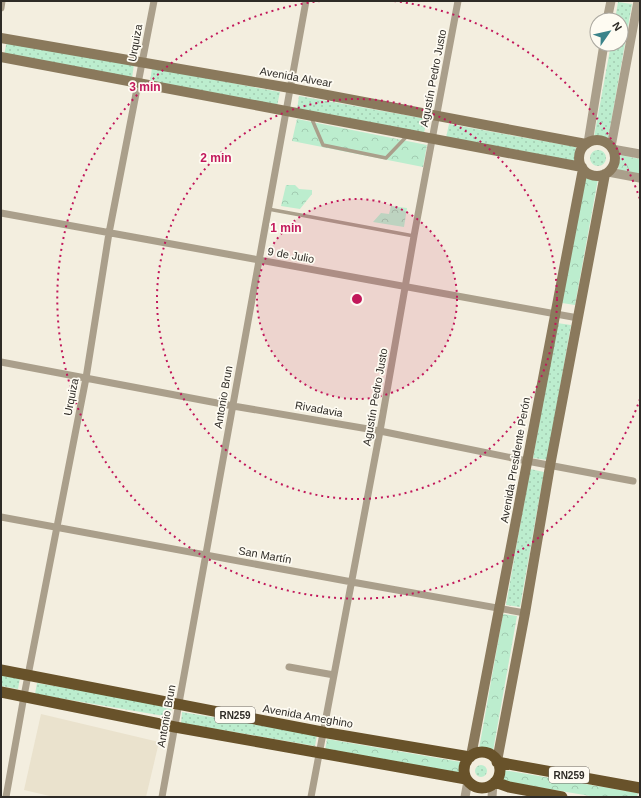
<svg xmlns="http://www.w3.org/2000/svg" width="641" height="798" font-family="Arial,sans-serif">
	<defs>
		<pattern id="grass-dots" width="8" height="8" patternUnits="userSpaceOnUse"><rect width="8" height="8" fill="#bcedce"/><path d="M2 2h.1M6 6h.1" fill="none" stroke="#a2cbb1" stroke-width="1.8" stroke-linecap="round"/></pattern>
		<pattern id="park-crowns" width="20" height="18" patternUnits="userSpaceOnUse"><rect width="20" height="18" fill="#bcedce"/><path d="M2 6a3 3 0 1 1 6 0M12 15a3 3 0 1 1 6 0" fill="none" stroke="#a2cbb1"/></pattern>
	</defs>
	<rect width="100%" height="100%" fill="#f3eedf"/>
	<path fill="#eae2cd" d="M 41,714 L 159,742 L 146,797 L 54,797 L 24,790 Z"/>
	<path fill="url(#grass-dots)" d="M 618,2 L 632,4 L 608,139 L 594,137 L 611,44 L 621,44 L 621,20 L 615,20 Z
		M 7,41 L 134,64 L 132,78 L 4,55 Z
		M 152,68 L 280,92 L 277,106 L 150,82 Z
		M 299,96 L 427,119 L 424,133 L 297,110 Z
		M 449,124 L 576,147 L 574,161 L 446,138 Z
		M590 158a8 8 0 1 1 16 0a8 8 0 1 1-16 0Z
		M 557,323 L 571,325 L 547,460 L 533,458 Z
		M 530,469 L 544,472 L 520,607 L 506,605 Z
		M 1,675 L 20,678 L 18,689 L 1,686 Z
		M 37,683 L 172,706 L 170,717 L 35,694 Z
		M 182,712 L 317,735 L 315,746 L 181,723 Z
		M475 771a6 6 0 1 1 12 0a6 6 0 1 1-12 0Z"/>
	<path fill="url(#park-crowns)" d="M 297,119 L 427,145 L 423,167 L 292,141 Z
		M 620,155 L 640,159 L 640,174 L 618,170 Z
		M 585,177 L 598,179 L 575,305 L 562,303 Z
		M 286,185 L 295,185 L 299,189 L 312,190 L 312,194 L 300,209 L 281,206 Z
		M 391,206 L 407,208 L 404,227 L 373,222 L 381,213 L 389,214 Z
		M 503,614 L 517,616 L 493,751 L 479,749 Z
		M 327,739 L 461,762 L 459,773 L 325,750 Z
		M 503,770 L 638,793 L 637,797 L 596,797 L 502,781 Z"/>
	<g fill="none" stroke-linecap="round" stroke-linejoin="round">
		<path stroke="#aa9f8b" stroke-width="3.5" d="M 311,117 L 323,145 L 386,158 L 408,135
			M 268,209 L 414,236"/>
		<path stroke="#aa9f8b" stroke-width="7" d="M 1,8 L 2,1
			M 1,213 L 578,318
			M 1,362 L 233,406 L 380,431 L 527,461 L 633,481
			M 1,517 L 352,582 L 525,613
			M 289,667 L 334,675
			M 6,797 L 24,696 L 86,378 L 109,233 L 154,1
			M 162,797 L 306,1
			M 311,797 L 380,431 L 414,236 L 458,1"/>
		<path stroke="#aa9f8b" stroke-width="9" d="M 607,20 L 611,1
			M 588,143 L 604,44
			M 611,147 L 638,1
			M 612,149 L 640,154
			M 608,172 L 640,178
			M 465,797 L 468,781
			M 492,797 L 493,784"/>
		<path stroke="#8a795c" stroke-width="10" d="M 1,38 L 290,88 L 586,144
			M 1,57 L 582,167
			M579 158a18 18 0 1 1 36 0a18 18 0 1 1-36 0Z
			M 471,756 L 583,169
			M 497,761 L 525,613 L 550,466 L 605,174"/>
		<path stroke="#68522a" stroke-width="11" d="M 1,670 L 322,732 L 470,757
			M 1,692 L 175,727 L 466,779
			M464 770a18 18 0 1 1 36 0a18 18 0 1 1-36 0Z
			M 497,762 L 640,788
			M 495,782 L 509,787 L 562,797"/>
	</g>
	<circle cx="357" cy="299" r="100" fill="#c2185b" fill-opacity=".12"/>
	<g fill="none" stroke="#c2185b" stroke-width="2" stroke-dasharray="2 4">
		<circle cx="357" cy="299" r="100"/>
		<circle cx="357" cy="299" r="200"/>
		<path d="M640 399A300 300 0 1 1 320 1M394 1A300 300 0 0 1 640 199"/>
	</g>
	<g text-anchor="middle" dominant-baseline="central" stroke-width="3.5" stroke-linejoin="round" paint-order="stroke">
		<g fill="#fefbf2" stroke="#6c6963" stroke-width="1">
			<rect x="215" y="707" width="40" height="16" rx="3"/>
			<rect x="549" y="767" width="40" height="16" rx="3"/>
		</g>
		<g font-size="10" font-weight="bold" fill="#2e2b26">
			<text x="235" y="715">RN259</text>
			<text x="569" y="775">RN259</text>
		</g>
		<g font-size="11" fill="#2e2b26" stroke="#fefbf2">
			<text transform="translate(135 43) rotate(-80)">Urquiza</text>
			<text transform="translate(296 77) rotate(10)">Avenida Alvear</text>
			<text transform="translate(433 78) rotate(-79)">Agustín Pedro Justo</text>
			<text transform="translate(291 255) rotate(10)">9 de Julio</text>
			<text transform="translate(71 397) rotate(-79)">Urquiza</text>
			<text transform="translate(223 397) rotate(-80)">Antonio Brun</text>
			<text transform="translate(375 397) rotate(-80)">Agustín Pedro Justo</text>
			<text transform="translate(319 409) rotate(10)">Rivadavia</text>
			<text transform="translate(515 460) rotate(-80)">Avenida Presidente Perón</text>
			<text transform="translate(265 555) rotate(10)">San Martín</text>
			<text transform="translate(166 716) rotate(-80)">Antonio Brun</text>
			<text transform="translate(308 716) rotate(10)">Avenida Ameghino</text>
		</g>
	</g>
	<circle cx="357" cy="299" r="6" fill="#c2185b" stroke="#fefbf2" stroke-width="2"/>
	<g font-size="12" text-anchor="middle" font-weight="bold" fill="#c2185b" stroke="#fefbf2" stroke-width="3.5" stroke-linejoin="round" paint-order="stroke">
		<text x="145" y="91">3 min</text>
		<text x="216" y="162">2 min</text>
		<text x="286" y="232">1 min</text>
	</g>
	<rect width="641" height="798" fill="none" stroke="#2e2b26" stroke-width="4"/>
	<g transform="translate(609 32) rotate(56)"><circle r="19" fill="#fefbf2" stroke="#aba8a0"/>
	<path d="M0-3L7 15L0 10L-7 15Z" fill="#3b838a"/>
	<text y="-6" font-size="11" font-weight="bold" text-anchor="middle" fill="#2e2b26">N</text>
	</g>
</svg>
